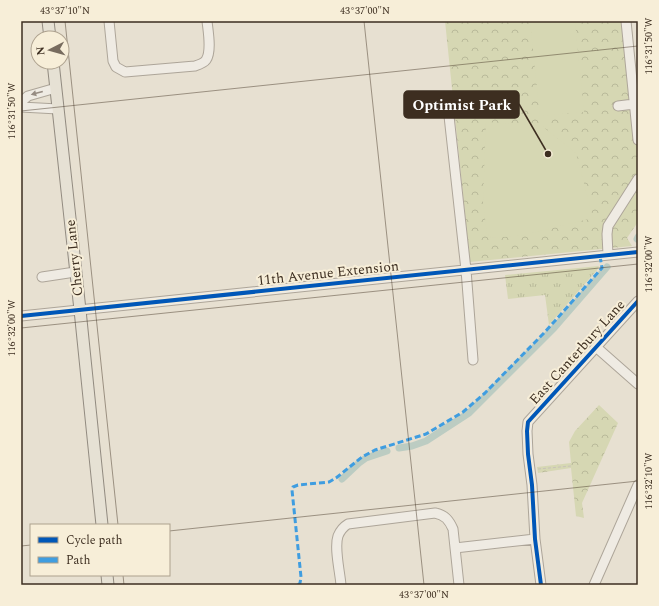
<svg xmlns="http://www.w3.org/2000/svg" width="659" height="606" font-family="Spectral,serif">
	<defs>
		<pattern id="grass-tufts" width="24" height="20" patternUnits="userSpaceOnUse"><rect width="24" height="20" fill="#d6d7b3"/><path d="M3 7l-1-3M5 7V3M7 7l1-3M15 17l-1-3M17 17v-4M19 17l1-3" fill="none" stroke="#b9b99a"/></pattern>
		<pattern id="park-crowns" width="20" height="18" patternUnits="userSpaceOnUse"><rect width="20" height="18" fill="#d6d7b3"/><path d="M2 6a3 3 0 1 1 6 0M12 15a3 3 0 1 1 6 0" fill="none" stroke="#b9b99a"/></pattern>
	</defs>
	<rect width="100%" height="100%" fill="#e7e0d1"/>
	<path fill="url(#grass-tufts)" d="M 599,266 L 597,270 L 549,325 L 545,295 L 508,299 L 505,275 Z"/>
	<path fill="url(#park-crowns)" d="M 445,21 L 631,21 L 638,87 L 638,222 L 627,238 L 632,246 L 470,262 Z
		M 599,405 L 618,423 L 582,503 L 584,518 L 576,516 L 571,468 L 538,473 L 537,467 L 571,463 L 569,442 L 575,431 Z"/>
	<path fill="#d6d7b3" d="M 530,21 L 575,21 L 584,112 L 540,116 Z
		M 486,122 L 542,126 L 576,153 L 593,218 L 524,235 L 492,238 L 487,234 L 483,202 Z"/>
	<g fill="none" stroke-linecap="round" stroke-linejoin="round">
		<path stroke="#bcccc2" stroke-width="7" d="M 637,239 L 638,237
			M 399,448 L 412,446 L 426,441 L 469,413 L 554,328 L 607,267
			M 342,479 L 359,463 L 366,458 L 387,451"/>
		<defs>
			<path id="minor" d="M 109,21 L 113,61 L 116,67 L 125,72 L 195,66 C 198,65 204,63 206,60 C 212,51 208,31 207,21
				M 626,21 L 638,140
				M 21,102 L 28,96 L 56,88
				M 618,106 L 634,104
				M 21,107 L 58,109
				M 448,107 L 466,270 L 473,360
				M 608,255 L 607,234 L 608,226 L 638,179
				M 42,277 L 75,272
				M 21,316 L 638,252
				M 596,347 L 638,384
				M 455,548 L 535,539
				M 341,585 C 340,572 334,548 338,536 C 340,531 343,527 348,524 L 435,513 C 445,515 449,520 453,529 L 459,585
				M 541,585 L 535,539 L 532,485 L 528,454 L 527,431 L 528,422 L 638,301
				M 594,585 L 638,485"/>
			<path id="major" d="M 48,21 L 50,38
				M 53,62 L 80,310 L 102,525
				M 107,575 L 108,585"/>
		</defs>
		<use href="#minor" stroke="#ada599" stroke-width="11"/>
		<use href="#major" stroke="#928b80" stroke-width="13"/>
		<path stroke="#c8c2b9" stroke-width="1" stroke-dasharray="3 2" stroke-linecap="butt" d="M 538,469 L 571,466"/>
		<use href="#minor" stroke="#efebe3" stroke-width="9"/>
		<use href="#major" stroke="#e6e1d4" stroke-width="11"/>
		<path stroke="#3f9de0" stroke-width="3" stroke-dasharray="6 3" stroke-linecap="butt" d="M 298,585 L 300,583 L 301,577 L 292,490 L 293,487 L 298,485 L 329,482 L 336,478 L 362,457 L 375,450 L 426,434 L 463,412 L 485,393 L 545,332 L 602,268 L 600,256"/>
		<defs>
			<path id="cycleway" d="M 21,316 L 638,252
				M 541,585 L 535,539 L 532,485 L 528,454 L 527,431 L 528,422 L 638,301"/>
		</defs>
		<use href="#cycleway" stroke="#f7eed8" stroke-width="6"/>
		<use href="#cycleway" stroke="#0057b8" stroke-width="4"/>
	</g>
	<defs><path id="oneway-solid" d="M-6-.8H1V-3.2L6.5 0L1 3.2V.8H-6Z"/></defs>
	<use fill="#968c82" href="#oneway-solid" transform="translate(37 93) rotate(165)"/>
	<path fill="none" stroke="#3d2e20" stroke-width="1" stroke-opacity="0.45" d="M 65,21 L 118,525M 364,21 L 424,585M 21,111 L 638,46M 21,328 L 638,264M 169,531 L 638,481M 21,546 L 31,545M 123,575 L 124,585"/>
	<g text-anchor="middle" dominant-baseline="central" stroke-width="4" stroke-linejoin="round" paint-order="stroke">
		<g font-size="14" fill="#3d2e20" stroke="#f7eed8">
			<text transform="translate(74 258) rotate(-96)">Cherry Lane</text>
			<text transform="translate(328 273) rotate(-6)">11th Avenue Extension</text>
			<text transform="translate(577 352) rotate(-48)">East Canterbury Lane</text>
		</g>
	</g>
	<path fill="none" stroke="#3d2e20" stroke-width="1.5" d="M548 154L519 104"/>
	<circle fill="#3d2e20" stroke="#f7eed8" stroke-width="1.5" cx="548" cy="154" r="4"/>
	<rect fill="#3d2e20" stroke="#3d2e20" stroke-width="1.5" x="404" y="91" width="115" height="27" rx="4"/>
	<g font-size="15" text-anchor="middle" font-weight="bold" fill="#fff">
		<text x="462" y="110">Optimist Park</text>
	</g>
	<rect width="659" height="606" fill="none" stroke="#f7eed8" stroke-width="44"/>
	<rect x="30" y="524" width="140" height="52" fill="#f7eed8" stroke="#ada18e"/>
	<rect x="38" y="537" width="20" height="6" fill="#0057b8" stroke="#ada18e"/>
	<text x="66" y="544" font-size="12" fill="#3d2e20">Cycle path</text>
	<rect x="38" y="557" width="20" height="6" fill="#3f9de0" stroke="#ada18e"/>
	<text x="66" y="564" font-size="12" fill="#3d2e20">Path</text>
	<g transform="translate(50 50) rotate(264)"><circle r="19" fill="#f7eed8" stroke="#ada18e"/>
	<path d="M0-3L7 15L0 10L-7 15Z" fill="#786c5e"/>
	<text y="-6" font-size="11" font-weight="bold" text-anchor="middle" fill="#3d2e20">N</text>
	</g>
	<rect x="22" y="22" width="615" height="562" fill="none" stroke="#3d2e20" stroke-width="1.5"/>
	<g font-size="10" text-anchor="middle" fill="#3d2e20">
		<text x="65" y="14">43°37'10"N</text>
		<text x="365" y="14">43°37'00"N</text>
		<text transform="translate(648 46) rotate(-90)" y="4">116°31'50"W</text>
		<text transform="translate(11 111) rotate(-90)" y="4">116°31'50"W</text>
		<text transform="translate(648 264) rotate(-90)" y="4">116°32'00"W</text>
		<text transform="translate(11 328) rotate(-90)" y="4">116°32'00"W</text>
		<text transform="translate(648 481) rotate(-90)" y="4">116°32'10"W</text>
		<text x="424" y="598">43°37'00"N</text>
	</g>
</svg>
